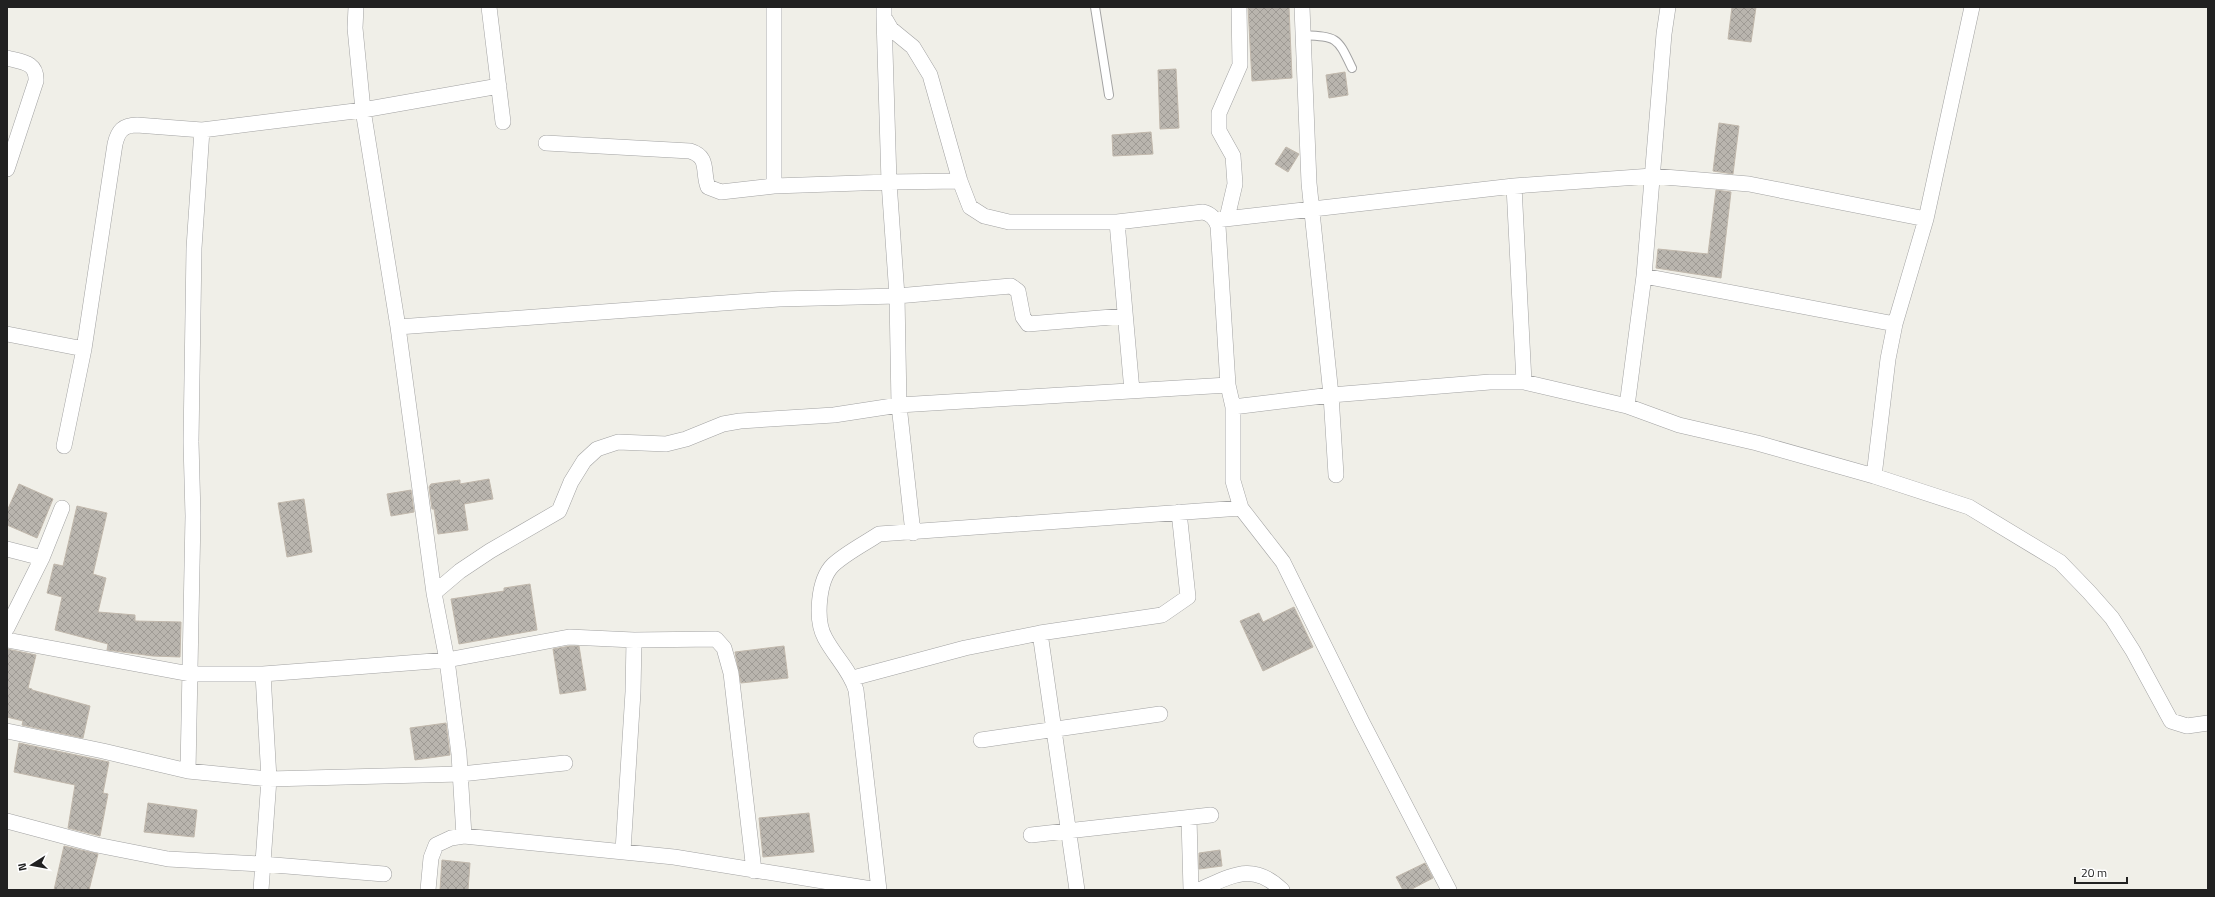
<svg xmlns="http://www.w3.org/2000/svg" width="2215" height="897" font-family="'Titillium Web',sans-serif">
	<defs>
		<pattern id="building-cross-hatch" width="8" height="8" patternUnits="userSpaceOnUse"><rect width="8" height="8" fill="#b9b5ae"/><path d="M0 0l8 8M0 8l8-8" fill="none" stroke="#9f9b95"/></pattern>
	</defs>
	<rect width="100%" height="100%" fill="#f0efe8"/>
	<path fill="url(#building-cross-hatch)" stroke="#c1b8ac" d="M 1248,7 L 1289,7 L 1292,78 L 1252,81 Z
		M 1732,7 L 1756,7 L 1751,42 L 1728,39 Z
		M 1176,69 L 1179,128 L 1160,129 L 1158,70 Z
		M 1345,72 L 1348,95 L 1329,98 L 1326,75 Z
		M 1719,123 L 1739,126 L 1733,174 L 1713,171 Z
		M 1151,132 L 1153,154 L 1113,156 L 1112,135 Z
		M 1286,147 L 1299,154 L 1288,172 L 1275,164 Z
		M 1716,190 L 1731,192 L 1721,278 L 1656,268 L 1658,249 L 1708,254 Z
		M 489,479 L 493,499 L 464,504 L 468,530 L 438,534 L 434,509 L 432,509 L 429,487 L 431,484 L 460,480 L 460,484 Z
		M 19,484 L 53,499 L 37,538 L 7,525 L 7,511 Z
		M 411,490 L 414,512 L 391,516 L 387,494 Z
		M 304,499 L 312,552 L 287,557 L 278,503 Z
		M 77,506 L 107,513 L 93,574 L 106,578 L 98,612 L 135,615 L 135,621 L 181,622 L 180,657 L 153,656 L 107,650 L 108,644 L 55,630 L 62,597 L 47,593 L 54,564 L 63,566 Z
		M 530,584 L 537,630 L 459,644 L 451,599 L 504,591 L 504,588 Z
		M 1294,607 L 1313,647 L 1263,671 L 1240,621 L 1259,613 L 1263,622 Z
		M 570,646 L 579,646 L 586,690 L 560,694 L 553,649 Z
		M 784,646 L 788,678 L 741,683 L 735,652 Z
		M 7,649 L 36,655 L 28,688 L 32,689 L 32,690 L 90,706 L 83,738 L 22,725 L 23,721 L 7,717 Z
		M 446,723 L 450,755 L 415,760 L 410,728 Z
		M 19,743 L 109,762 L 103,793 L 108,794 L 100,836 L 68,828 L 75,785 L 14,772 Z
		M 148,803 L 197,810 L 194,837 L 144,832 Z
		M 809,813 L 814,852 L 763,857 L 759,818 Z
		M 64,846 L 98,854 L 89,890 L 54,890 Z
		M 1220,850 L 1222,866 L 1199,869 L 1199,853 Z
		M 442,860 L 470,863 L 468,890 L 440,890 Z
		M 1425,863 L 1433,878 L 1410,890 L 1403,890 L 1396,877 Z"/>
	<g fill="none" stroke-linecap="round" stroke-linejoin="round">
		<defs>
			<path id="lane" d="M 1095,7 L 1109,95
				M 1303,35 C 1338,37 1337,37 1352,68"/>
			<path id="street" d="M 356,7 L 355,28 L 363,110 L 398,327 L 434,593 L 447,660 L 569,637 L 634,640 L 716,639 L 724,648 L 731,673 L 754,871
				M 489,7 L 503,122
				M 774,7 L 774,186
				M 884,7 L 884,17 L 891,29 L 913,47 L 930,75 L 960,181 L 970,207 L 984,216 L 1009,222 L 1117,222 L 1203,212 C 1211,214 1215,218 1218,226 L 1228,385 L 1233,407 L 1233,481 L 1241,508 L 1283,562 L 1362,722 L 1449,890
				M 1302,7 L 1309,183 L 1331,395 L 1336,475
				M 7,58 C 22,62 37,62 36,81 L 7,169
				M 546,143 L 690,151 C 710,157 702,172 708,187 L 721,192 L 774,186 L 889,182 L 884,17
				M 1514,186 L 1524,382
				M 1227,218 L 1235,184 L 1233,156 L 1219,131 L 1219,113 L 1240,65 L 1239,7
				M 1216,220 L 1514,186 L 1652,176 L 1749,184 L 1926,219
				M 1117,222 L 1132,391
				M 1644,276 L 1895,324
				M 398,327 L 779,299 L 897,296 L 889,182 L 960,181
				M 7,334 L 84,349
				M 1627,406 L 1644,276 L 1664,34 L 1668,7
				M 1233,407 L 1331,395 L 1490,382 L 1524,382 L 1627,406 L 1679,425 L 1757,443 L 1874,476 L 1969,507 L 2060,562 L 2089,592 L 2112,618 L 2133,651 L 2171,721 L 2187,726 L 2208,723
				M 64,446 L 84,349 L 115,144 C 118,131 123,125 137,125 L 202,130 L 363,110 L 499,86
				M 1874,476 L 1888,359 L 1895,324 L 1926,219 L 1972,7
				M 913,533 L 899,405 L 897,296 L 1011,286 L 1018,291 L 1023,317 L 1028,324 L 1124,316
				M 7,549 L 42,558
				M 434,593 L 460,571 L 490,551 L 559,511 L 571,482 L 584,461 L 597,449 L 618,442 L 666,444 L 686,439 L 723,424 L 740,421 L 834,415 L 899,405 L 1228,385
				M 7,628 L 42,558 L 62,508
				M 1040,633 L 1077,890
				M 7,640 L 190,674 L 263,674 L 447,660 L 459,754 L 464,836
				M 853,678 L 965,648 L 1040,633 L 1162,615 L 1188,597 L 1179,512
				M 7,731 L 103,751 L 188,771 L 269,779 L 461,774 L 565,763
				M 981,740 L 1160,714
				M 188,771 L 193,516 L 191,442 L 194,248 L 202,130
				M 1189,818 L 1191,890
				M 7,821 L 97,845 L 168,859 L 262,864 L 384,874
				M 1031,835 L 1211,815
				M 623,851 L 633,692 L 634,640
				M 261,890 L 269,779 L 263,674
				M 428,890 L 431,858 L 436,845 L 451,838 L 464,836 L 674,857 L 878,890
				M 879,890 L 856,690 C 850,670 835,657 825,638 C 815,620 818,580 833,565 C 846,553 864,544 879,534 L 1241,508
				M 1199,890 C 1232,876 1252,861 1282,890"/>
		</defs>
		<use href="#lane" stroke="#a2a2a2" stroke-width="10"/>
		<use href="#street" stroke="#a2a2a2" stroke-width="16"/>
		<use href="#lane" stroke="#fff" stroke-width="8"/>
		<use href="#street" stroke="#fff" stroke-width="15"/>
	</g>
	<rect width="2215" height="897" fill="none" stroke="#212121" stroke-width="16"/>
	<g transform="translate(32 865) rotate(259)" stroke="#ffffff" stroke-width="3" paint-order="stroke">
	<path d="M0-3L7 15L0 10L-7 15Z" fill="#212121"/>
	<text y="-6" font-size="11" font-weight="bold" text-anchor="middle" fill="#212121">N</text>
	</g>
	<path d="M2075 877v6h52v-6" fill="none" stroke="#212121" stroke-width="2"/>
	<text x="2081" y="877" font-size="12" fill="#212121" stroke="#ffffff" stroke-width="3" paint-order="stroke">20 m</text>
</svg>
